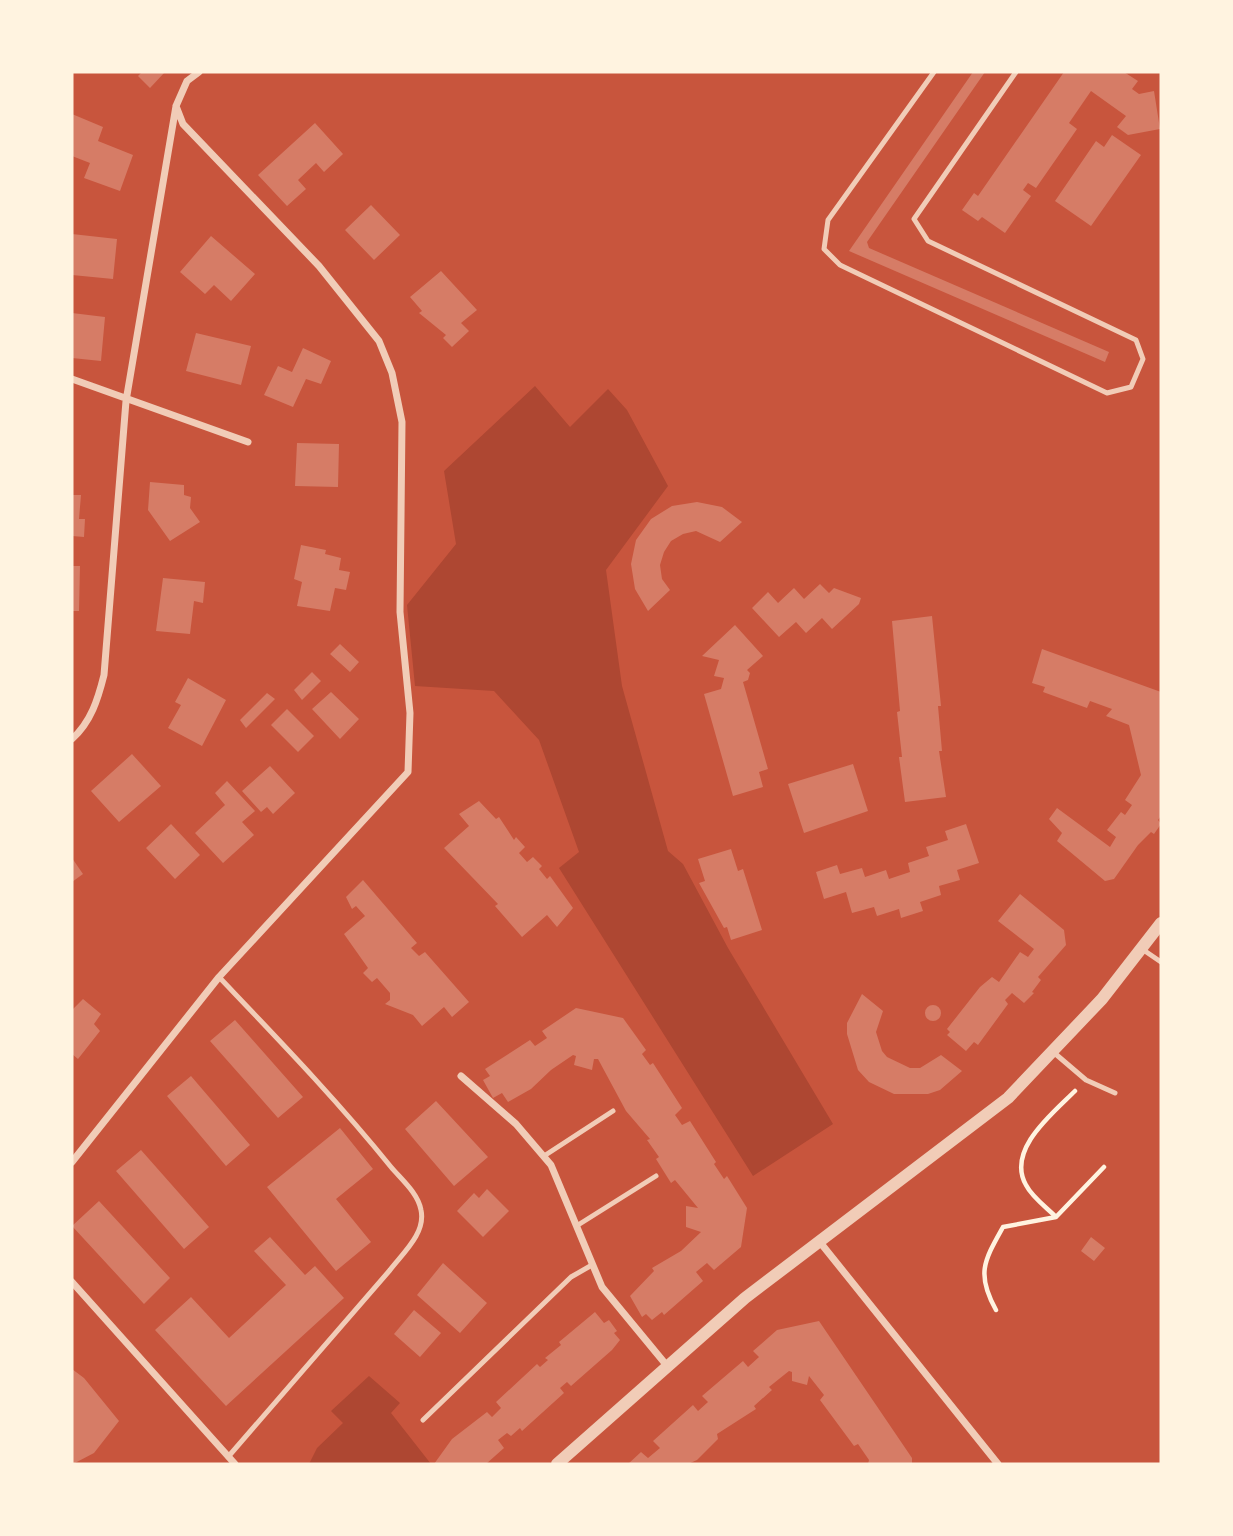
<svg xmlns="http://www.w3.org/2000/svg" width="1233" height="1536" font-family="'Roboto Condensed',sans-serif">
	<rect width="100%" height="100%" fill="#c8553d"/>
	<path fill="#ae4732" d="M 535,386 L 570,427 L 608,389 L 627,410 L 668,486 L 606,570 L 622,686 L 668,851 L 683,864 L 728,948 L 833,1124 L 753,1176 L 559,868 L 579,852 L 539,740 L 494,691 L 415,686 L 407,605 L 456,544 L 444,471 Z
		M 369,1376 L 400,1403 L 391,1413 L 431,1464 L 309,1464 L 317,1448 L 343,1423 L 331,1411 Z"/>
	<path fill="#d67c66" d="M 142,72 L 165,72 L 150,88 L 138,76 Z
		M 973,72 L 985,72 L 867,242 L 869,248 L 1109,352 L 1105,362 L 849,251 Z
		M 1064,72 L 1124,72 L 1138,81 L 1132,89 L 1139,94 L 1154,91 L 1160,129 L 1128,135 L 1117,127 L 1126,116 L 1091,91 L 1069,123 L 1077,129 L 1036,188 L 1028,183 L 1023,190 L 1031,196 L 1005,233 L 982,217 L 978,221 L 962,210 L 974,193 L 978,196 Z
		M 72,114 L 103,127 L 98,141 L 133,155 L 120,191 L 84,178 L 90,163 L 72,156 Z
		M 315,123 L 343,154 L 324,172 L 316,163 L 298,180 L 306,189 L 287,206 L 258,175 Z
		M 1112,135 L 1141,155 L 1091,226 L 1055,201 L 1096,141 L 1104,147 Z
		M 371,205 L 400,235 L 374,260 L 345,230 Z
		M 72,234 L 117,239 L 113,279 L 72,275 Z
		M 211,236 L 255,274 L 231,301 L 214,285 L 205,294 L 180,272 Z
		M 441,271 L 477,310 L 461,323 L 469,331 L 452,347 L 443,338 L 446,335 L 419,313 L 422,311 L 410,297 Z
		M 72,313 L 105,317 L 101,361 L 72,358 Z
		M 196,333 L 251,346 L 241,385 L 186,371 Z
		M 303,348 L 331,361 L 321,384 L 306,379 L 293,407 L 264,395 L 278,366 L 292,372 Z
		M 297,443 L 339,444 L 338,487 L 295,486 Z
		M 150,482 L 184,485 L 184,495 L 191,497 L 190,508 L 200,522 L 170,541 L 148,510 Z
		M 72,495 L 81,495 L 79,519 L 85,519 L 84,537 L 72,536 Z
		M 697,502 L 722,507 L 742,522 L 720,542 L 696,531 L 683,534 L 671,541 L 664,552 L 660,565 L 662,579 L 670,590 L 648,611 L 635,589 L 631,564 L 636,540 L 651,519 L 672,506 Z
		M 301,545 L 326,550 L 325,554 L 341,558 L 339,570 L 350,572 L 346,590 L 335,588 L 330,611 L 297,606 L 302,582 L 294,579 Z
		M 72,566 L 80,566 L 79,611 L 72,611 Z
		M 163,578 L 205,582 L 203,603 L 194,601 L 190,634 L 156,631 Z
		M 820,584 L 829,593 L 834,588 L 861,598 L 859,604 L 832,629 L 822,618 L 806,633 L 796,622 L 779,637 L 752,608 L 768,592 L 778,603 L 794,588 L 804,599 Z
		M 932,616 L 941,706 L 938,706 L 942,751 L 939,751 L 946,797 L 905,802 L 899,757 L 902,757 L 897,712 L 900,711 L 892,621 Z
		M 735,625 L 763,656 L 747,670 L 750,673 L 748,680 L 743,682 L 768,769 L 759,772 L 763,787 L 733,796 L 704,694 L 721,689 L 724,678 L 714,676 L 719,660 L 702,656 Z
		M 340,644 L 359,662 L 350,672 L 330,654 Z
		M 1042,649 L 1161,692 L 1161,816 L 1158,820 L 1161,824 L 1154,834 L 1151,832 L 1138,845 L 1114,879 L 1105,881 L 1057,841 L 1062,833 L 1049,819 L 1057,808 L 1110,847 L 1116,837 L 1107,830 L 1121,812 L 1125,815 L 1132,805 L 1125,800 L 1141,775 L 1129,725 L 1106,716 L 1112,709 L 1090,701 L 1087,708 L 1043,692 L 1045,687 L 1032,683 Z
		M 312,672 L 321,681 L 302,700 L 294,690 Z
		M 188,678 L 226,700 L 202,746 L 168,728 L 181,705 L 175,702 Z
		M 331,692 L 359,719 L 340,739 L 312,709 Z
		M 267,693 L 275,699 L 246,728 L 240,720 Z
		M 287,709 L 314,736 L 298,752 L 271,725 Z
		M 132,754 L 161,786 L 119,822 L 91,791 Z
		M 853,764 L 868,811 L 804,833 L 788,784 Z
		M 270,766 L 295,793 L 273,814 L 267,807 L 261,812 L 242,791 Z
		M 227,781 L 255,811 L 242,822 L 254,835 L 223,863 L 195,833 L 225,805 L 215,793 Z
		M 479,801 L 496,819 L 499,817 L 514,840 L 516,837 L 525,847 L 519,853 L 527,862 L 533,857 L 542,866 L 539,869 L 547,879 L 550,876 L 573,908 L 557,927 L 547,915 L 522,937 L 495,906 L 498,904 L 444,848 L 469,826 L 459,814 Z
		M 171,824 L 200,855 L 175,879 L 146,848 Z
		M 966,824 L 979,863 L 957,870 L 960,880 L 939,886 L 941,895 L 920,902 L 923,911 L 901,918 L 899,909 L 877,916 L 874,907 L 852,913 L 846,892 L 824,899 L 816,872 L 837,865 L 840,874 L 862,868 L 865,877 L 886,870 L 889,879 L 910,872 L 908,863 L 929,856 L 926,847 L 948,840 L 945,831 Z
		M 731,849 L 738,871 L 743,869 L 762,930 L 731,940 L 727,927 L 724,928 L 699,883 L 705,881 L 698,859 Z
		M 72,858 L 83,874 L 72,882 Z
		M 363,880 L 417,943 L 411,948 L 419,956 L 425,952 L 469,1002 L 452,1017 L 444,1007 L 422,1026 L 413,1015 L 385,1004 L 390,1000 L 390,993 L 377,978 L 372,982 L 363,973 L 368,968 L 344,934 L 365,916 L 356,906 L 352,909 L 346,897 Z
		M 1020,894 L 1064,930 L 1066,945 L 1038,977 L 1041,980 L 1032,992 L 1034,993 L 1024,1003 L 1012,993 L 1005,1000 L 1008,1004 L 978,1045 L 974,1042 L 966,1051 L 947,1035 L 950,1032 L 947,1029 L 980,987 L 992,977 L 999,982 L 1020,952 L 1028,957 L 1034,949 L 998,921 Z
		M 862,994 L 883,1011 L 876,1032 L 882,1051 L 887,1057 L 910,1068 L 920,1068 L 941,1055 L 962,1071 L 940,1090 L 928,1094 L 894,1094 L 869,1082 L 858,1070 L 847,1034 L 847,1023 Z
		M 83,999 L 101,1014 L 94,1024 L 100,1031 L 78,1059 L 72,1054 L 72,1010 Z
		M925 1013a8 8 0 1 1 16 0a8 8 0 1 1-16 0Z
		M 576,1008 L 623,1018 L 646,1050 L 642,1054 L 650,1065 L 653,1063 L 682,1108 L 675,1115 L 682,1125 L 690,1121 L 716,1162 L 714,1164 L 724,1179 L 727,1176 L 747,1208 L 741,1247 L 714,1270 L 707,1263 L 696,1272 L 703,1281 L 664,1315 L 662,1312 L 652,1320 L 646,1314 L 642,1317 L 630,1296 L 654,1271 L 652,1268 L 681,1251 L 701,1232 L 686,1227 L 686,1206 L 698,1208 L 675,1180 L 671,1183 L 656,1159 L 659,1157 L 647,1140 L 650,1139 L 626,1111 L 598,1059 L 594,1059 L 592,1070 L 574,1065 L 576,1056 L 573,1055 L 551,1070 L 531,1089 L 508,1102 L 502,1093 L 493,1098 L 483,1080 L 490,1076 L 485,1069 L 530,1040 L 535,1046 L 547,1038 L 542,1031 Z
		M 235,1020 L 303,1097 L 278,1118 L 210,1041 Z
		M 191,1076 L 250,1145 L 226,1166 L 167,1096 Z
		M 436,1101 L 488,1157 L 454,1186 L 405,1129 Z
		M 340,1128 L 373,1169 L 336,1199 L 371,1242 L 336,1271 L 267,1187 Z
		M 141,1150 L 209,1227 L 184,1249 L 116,1171 Z
		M 487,1189 L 509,1211 L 483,1237 L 457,1211 L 474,1193 L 479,1198 Z
		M 99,1201 L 170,1278 L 144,1304 L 72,1226 Z
		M 270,1237 L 305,1275 L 315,1266 L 344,1298 L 226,1406 L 155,1330 L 191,1297 L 229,1338 L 286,1285 L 254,1251 Z
		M 1091,1237 L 1105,1248 L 1094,1261 L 1081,1251 Z
		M 443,1263 L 487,1303 L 460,1333 L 417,1295 Z
		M 414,1310 L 441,1333 L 420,1357 L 394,1334 Z
		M 595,1312 L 604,1323 L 609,1320 L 617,1331 L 614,1333 L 620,1340 L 612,1350 L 571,1386 L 567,1382 L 560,1388 L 564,1393 L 522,1431 L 520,1428 L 511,1436 L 507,1433 L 498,1440 L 504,1448 L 486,1464 L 434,1464 L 452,1439 L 487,1412 L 492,1417 L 501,1408 L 496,1402 L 537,1364 L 540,1367 L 548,1360 L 545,1358 L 561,1345 L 559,1342 Z
		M 819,1321 L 912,1458 L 912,1464 L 868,1464 L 869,1460 L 858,1444 L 854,1446 L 820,1400 L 824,1395 L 809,1376 L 807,1385 L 792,1381 L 792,1372 L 789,1371 L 769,1387 L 772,1390 L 754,1406 L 756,1409 L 717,1434 L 718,1439 L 697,1460 L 688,1464 L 628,1464 L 641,1452 L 648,1458 L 660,1448 L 653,1441 L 693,1405 L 698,1411 L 708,1402 L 702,1396 L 743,1361 L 748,1367 L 759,1357 L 753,1351 L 777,1330 Z
		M 72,1369 L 84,1378 L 119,1421 L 94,1453 L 73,1464 Z"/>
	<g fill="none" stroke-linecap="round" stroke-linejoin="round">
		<path stroke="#fff3e0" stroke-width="4.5" d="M 1056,1217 L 1104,1167
			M 996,1310 C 976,1274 984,1261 1003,1227 L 1056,1217 C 1046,1207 1032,1197 1026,1185 C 1006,1150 1053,1113 1075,1091"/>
		<path stroke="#f1ccb7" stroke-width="5" d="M 934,72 L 828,220 L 824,249 L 840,265 L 1107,393 L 1131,387 L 1143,359 L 1136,340 L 928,241 L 914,219 L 1016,72
			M 1142,949 L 1161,962
			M 219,977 C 278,1039 337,1100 391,1167 C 401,1179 418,1193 421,1210 C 426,1233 403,1253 390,1270 L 228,1457
			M 1052,1051 L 1086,1080 L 1115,1093
			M 544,1156 L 613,1111
			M 578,1225 L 656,1176
			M 423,1420 L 571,1277 L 592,1265"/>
		<path stroke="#f1ccb7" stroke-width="7" d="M 72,379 L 248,442
			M 72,739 C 91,722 98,699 104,675 L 126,401 L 176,106 L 187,81 L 199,72
			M 461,1076 L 516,1124 L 551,1165 L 602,1287 L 668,1367
			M 72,1162 L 219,977 L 408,772 L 410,713 L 400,612 L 402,422 L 392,373 L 379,341 L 319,266 L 183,124 L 176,106
			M 819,1241 L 998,1464
			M 72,1282 L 235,1464"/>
		<path stroke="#f1ccb7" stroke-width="12" d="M 557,1464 L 745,1298 L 1008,1098 L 1102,999 L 1161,923"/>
	</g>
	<rect width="1233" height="1536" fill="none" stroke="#fff3e0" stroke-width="147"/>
</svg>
